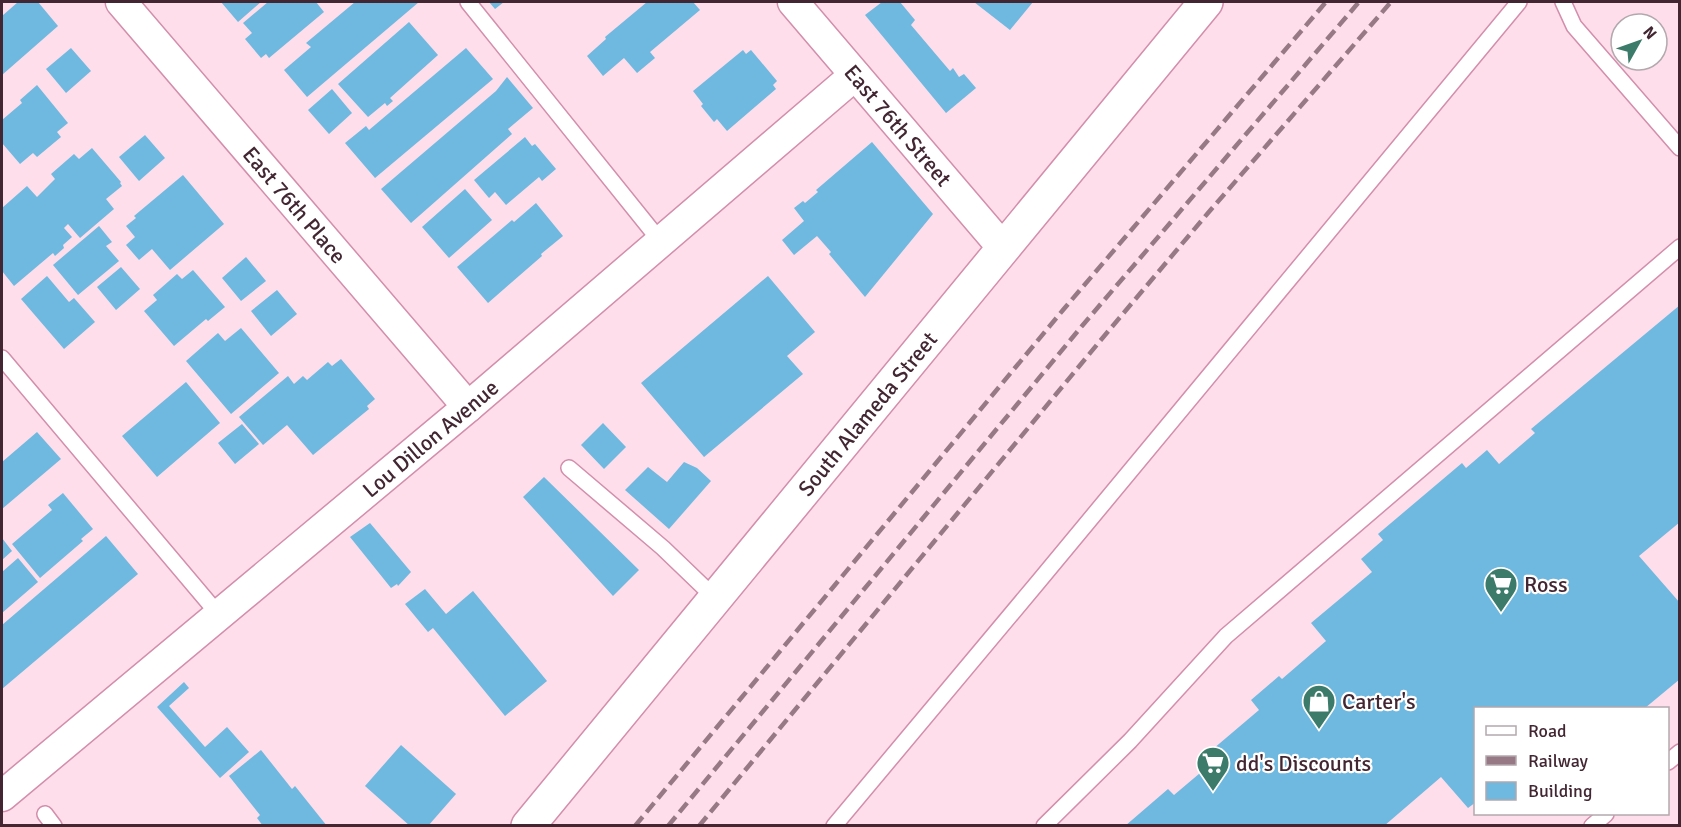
<svg xmlns="http://www.w3.org/2000/svg" width="1681" height="827" font-family="Signika,sans-serif">
	<rect width="100%" height="100%" fill="#fddeea"/>
	<path fill="#6fb9e0" d="M 18,2 L 38,2 L 58,26 L 2,75 L 2,16 Z
		M 221,2 L 261,2 L 238,22 Z
		M 268,2 L 316,2 L 324,12 L 269,58 L 266,54 L 261,58 L 245,39 L 252,33 L 243,23 Z
		M 355,2 L 419,2 L 307,97 L 284,70 L 311,47 L 306,43 Z
		M 489,2 L 504,2 L 495,9 Z
		M 647,2 L 693,2 L 700,10 L 650,52 L 655,58 L 637,73 L 624,58 L 603,76 L 587,56 L 606,39 L 605,37 Z
		M 882,2 L 900,2 L 915,20 L 911,25 L 950,71 L 953,68 L 959,77 L 964,74 L 976,88 L 946,113 L 865,15 Z
		M 974,2 L 1033,2 L 1010,30 Z
		M 409,22 L 438,55 L 390,98 L 393,101 L 387,106 L 385,103 L 368,117 L 338,84 Z
		M 71,48 L 91,71 L 66,93 L 46,69 Z
		M 466,48 L 493,79 L 375,178 L 345,143 L 366,126 L 369,130 Z
		M 743,50 L 746,54 L 751,50 L 777,81 L 773,85 L 776,89 L 727,131 L 717,119 L 714,122 L 701,106 L 703,104 L 693,91 Z
		M 507,77 L 533,108 L 508,129 L 512,134 L 411,223 L 381,189 L 496,91 Z
		M 37,85 L 68,123 L 57,132 L 61,137 L 37,157 L 33,153 L 20,164 L 2,143 L 2,120 L 22,103 L 20,100 Z
		M 332,89 L 352,113 L 329,134 L 308,110 Z
		M 145,135 L 165,158 L 139,181 L 119,157 Z
		M 525,137 L 532,146 L 535,144 L 556,169 L 542,181 L 539,177 L 506,205 L 495,192 L 489,198 L 474,180 Z
		M 872,142 L 933,214 L 865,297 L 829,254 L 831,252 L 817,236 L 794,255 L 782,240 L 804,221 L 794,208 L 803,201 L 805,203 L 818,192 L 816,190 Z
		M 92,148 L 121,182 L 120,183 L 122,186 L 106,199 L 114,209 L 80,238 L 68,224 L 64,228 L 72,237 L 63,245 L 64,248 L 55,256 L 53,253 L 14,286 L 2,271 L 2,208 L 27,186 L 37,197 L 55,179 L 51,174 L 74,154 L 79,159 Z
		M 183,175 L 224,224 L 170,270 L 152,249 L 139,260 L 126,245 L 135,237 L 126,226 L 136,218 L 134,216 Z
		M 465,189 L 492,220 L 449,258 L 422,227 Z
		M 536,203 L 563,236 L 541,254 L 542,256 L 488,303 L 457,267 L 512,220 L 514,222 Z
		M 99,226 L 112,242 L 106,246 L 119,261 L 78,295 L 53,265 Z
		M 246,257 L 266,281 L 241,301 L 222,278 Z
		M 121,267 L 140,289 L 116,310 L 97,287 Z
		M 193,270 L 225,307 L 208,321 L 206,319 L 174,346 L 144,311 L 157,300 L 153,295 L 177,274 L 182,279 Z
		M 47,276 L 69,302 L 74,298 L 95,322 L 64,349 L 21,299 Z
		M 768,276 L 815,332 L 787,356 L 803,374 L 704,457 L 641,383 Z
		M 277,290 L 297,314 L 271,336 L 251,311 Z
		M 1680,305 L 1680,522 L 1639,556 L 1680,603 L 1680,679 L 1645,708 L 1476,708 L 1476,802 L 1468,808 L 1441,777 L 1384,826 L 1125,826 L 1168,789 L 1174,795 L 1219,757 L 1213,749 L 1259,710 L 1251,700 L 1279,676 L 1282,679 L 1326,641 L 1311,623 L 1372,572 L 1361,559 L 1383,540 L 1378,534 L 1462,463 L 1466,468 L 1487,450 L 1499,464 L 1535,433 L 1531,429 Z
		M 241,328 L 279,373 L 231,414 L 186,361 L 218,333 L 225,341 Z
		M 341,359 L 375,399 L 367,406 L 369,409 L 313,455 L 287,425 L 263,445 L 239,417 L 288,376 L 294,384 L 303,376 L 307,380 L 328,362 L 332,366 Z
		M 186,382 L 220,423 L 157,477 L 122,436 Z
		M 603,423 L 626,447 L 604,469 L 581,445 Z
		M 242,424 L 259,444 L 235,464 L 218,443 Z
		M 37,432 L 61,459 L 2,509 L 2,462 Z
		M 684,462 L 697,468 L 711,481 L 669,529 L 625,490 L 648,467 L 667,482 Z
		M 544,477 L 639,570 L 613,596 L 523,497 Z
		M 63,493 L 93,529 L 81,539 L 83,541 L 40,578 L 12,544 L 52,510 L 48,505 Z
		M 370,523 L 411,572 L 398,586 L 397,584 L 391,588 L 350,537 Z
		M 106,536 L 138,574 L 2,689 L 2,625 Z
		M 2,538 L 12,551 L 2,560 Z
		M 18,558 L 38,582 L 2,613 L 2,572 Z
		M 425,589 L 446,614 L 473,591 L 547,681 L 505,716 L 433,628 L 428,632 L 405,604 Z
		M 184,682 L 189,688 L 169,706 L 205,747 L 227,727 L 249,752 L 220,778 L 157,707 Z
		M 401,745 L 456,794 L 428,826 L 410,826 L 365,786 Z
		M 261,750 L 292,789 L 295,786 L 327,826 L 263,826 L 257,818 L 260,815 L 229,776 Z"/>
	<g fill="none" stroke-linecap="round" stroke-linejoin="round">
		<defs>
			<path id="service" d="M 468,2 L 661,242
				M 1563,2 L 1574,26 L 1680,148
				M 2,358 L 219,615
				M 569,468 L 663,548 L 715,598
				M 1668,762 L 1680,752
				M 45,814 L 54,826
				M 834,826 L 1039,581 L 1519,2
				M 1044,826 L 1130,741 L 1226,636 L 1680,247
				M 1592,826 L 1606,814"/>
			<g id="minor">
				<path id="s1" d="M 121,2 L 468,407"/>
				<path id="s2" d="M 793,2 L 1003,248"/>
				<path id="s3" d="M 2,796 L 468,407 L 855,75"/>
			</g>
			<g id="primary">
				<path id="s4" d="M 528,826 L 1206,2"/>
			</g>
		</defs>
		<use href="#service" stroke="#d38eab" stroke-width="18"/>
		<use href="#minor" stroke="#d38eab" stroke-width="33"/>
		<use href="#primary" stroke="#d38eab" stroke-width="36"/>
		<use href="#service" stroke="#fff" stroke-width="15"/>
		<use href="#minor" stroke="#fff" stroke-width="30"/>
		<use href="#primary" stroke="#fff" stroke-width="33"/>
		<path stroke="#967985" stroke-width="4.5" stroke-dasharray="12 6" stroke-linecap="butt" d="M 635,826 L 1063,310 L 1326,2
			M 668,826 L 1082,326 L 1359,2
			M 699,826 L 1100,341 L 1208,213 L 1391,2"/>
	</g>
	<defs>
		<symbol id="supermarket-pin" viewBox="-11 -11 22 30"><path d="M0 17L-7.5 6A9.5 9.5 0 1 1 7.5 6Z" fill="#3c7b69" stroke="#fff"/><path d="M-6-5.5h2.5l.6 2H6L4.5 2H-2.5L-4.4-4H-6ZM-1.5 3.2a1.3 1.3 0 1 0 .1 0ZM3 3.2a1.3 1.3 0 1 0 .1 0Z" fill="#fff"/></symbol>
		<symbol id="shop-pin" viewBox="-11 -11 22 30"><path d="M0 17L-7.5 6A9.5 9.5 0 1 1 7.5 6Z" fill="#3c7b69" stroke="#fff"/><path d="M-5-2.5h2.3a2.7 3.5 0 0 1 5.4 0H5L5.5 6h-11ZM-1.5-2.5h3a1.5 2.3 0 0 0-3 0Z" fill="#fff"/></symbol>
	</defs>
	<g fill-rule="evenodd">
		<use href="#supermarket-pin" x="1482" y="565" width="38" height="52"/>
		<use href="#shop-pin" x="1300" y="682" width="38" height="52"/>
		<use href="#supermarket-pin" x="1194" y="744" width="38" height="52"/>
	</g>
	<g text-anchor="middle" dominant-baseline="central" stroke-width="4.5" stroke-linejoin="round" paint-order="stroke">
		<g font-size="22" fill="#422632" stroke="#fff">
			<text stroke="none"><textPath href="#s2" startOffset="162">East 76th Street</textPath></text>
			<text stroke="none"><textPath href="#s1" startOffset="267">East 76th Place</textPath></text>
			<text stroke="none"><textPath href="#s4" startOffset="534">South Alameda Street</textPath></text>
			<text stroke="none"><textPath href="#s3" startOffset="558">Lou Dillon Avenue</textPath></text>
		</g>
		<g font-size="22" fill="#422632" stroke="#fff" text-anchor="start">
			<text x="1524" y="584">Ross</text>
			<text x="1342" y="701">Carter's</text>
			<text x="1236" y="763">dd's Discounts</text>
		</g>
	</g>
	<rect width="1681" height="827" fill="none" stroke="#422632" stroke-width="6"/>
	<rect x="1474" y="707" width="195" height="108" fill="#ffffff" stroke="#b3a8ad" stroke-width="1.5"/>
	<rect x="1486" y="726" width="30" height="9" fill="#ffffff" stroke="#b3a8ad" stroke-width="1.5"/>
	<text x="1528" y="737" font-size="18" fill="#422632">Road</text>
	<rect x="1486" y="756" width="30" height="9" fill="#967985" stroke="#b3a8ad" stroke-width="1.5"/>
	<text x="1528" y="767" font-size="18" fill="#422632">Railway</text>
	<rect x="1486" y="782" width="30" height="18" fill="#6fb9e0" stroke="#b3a8ad" stroke-width="1.5"/>
	<text x="1528" y="797" font-size="18" fill="#422632">Building</text>
	<g transform="translate(1639 42) rotate(50)"><circle r="28" fill="#ffffff" stroke="#b3a8ad" stroke-width="1.5"/>
	<path d="M0-4.5L10 22L0 15L-10 22Z" fill="#3c7b69"/>
	<text y="-9" font-size="16" font-weight="bold" text-anchor="middle" fill="#422632">N</text>
	</g>
</svg>
